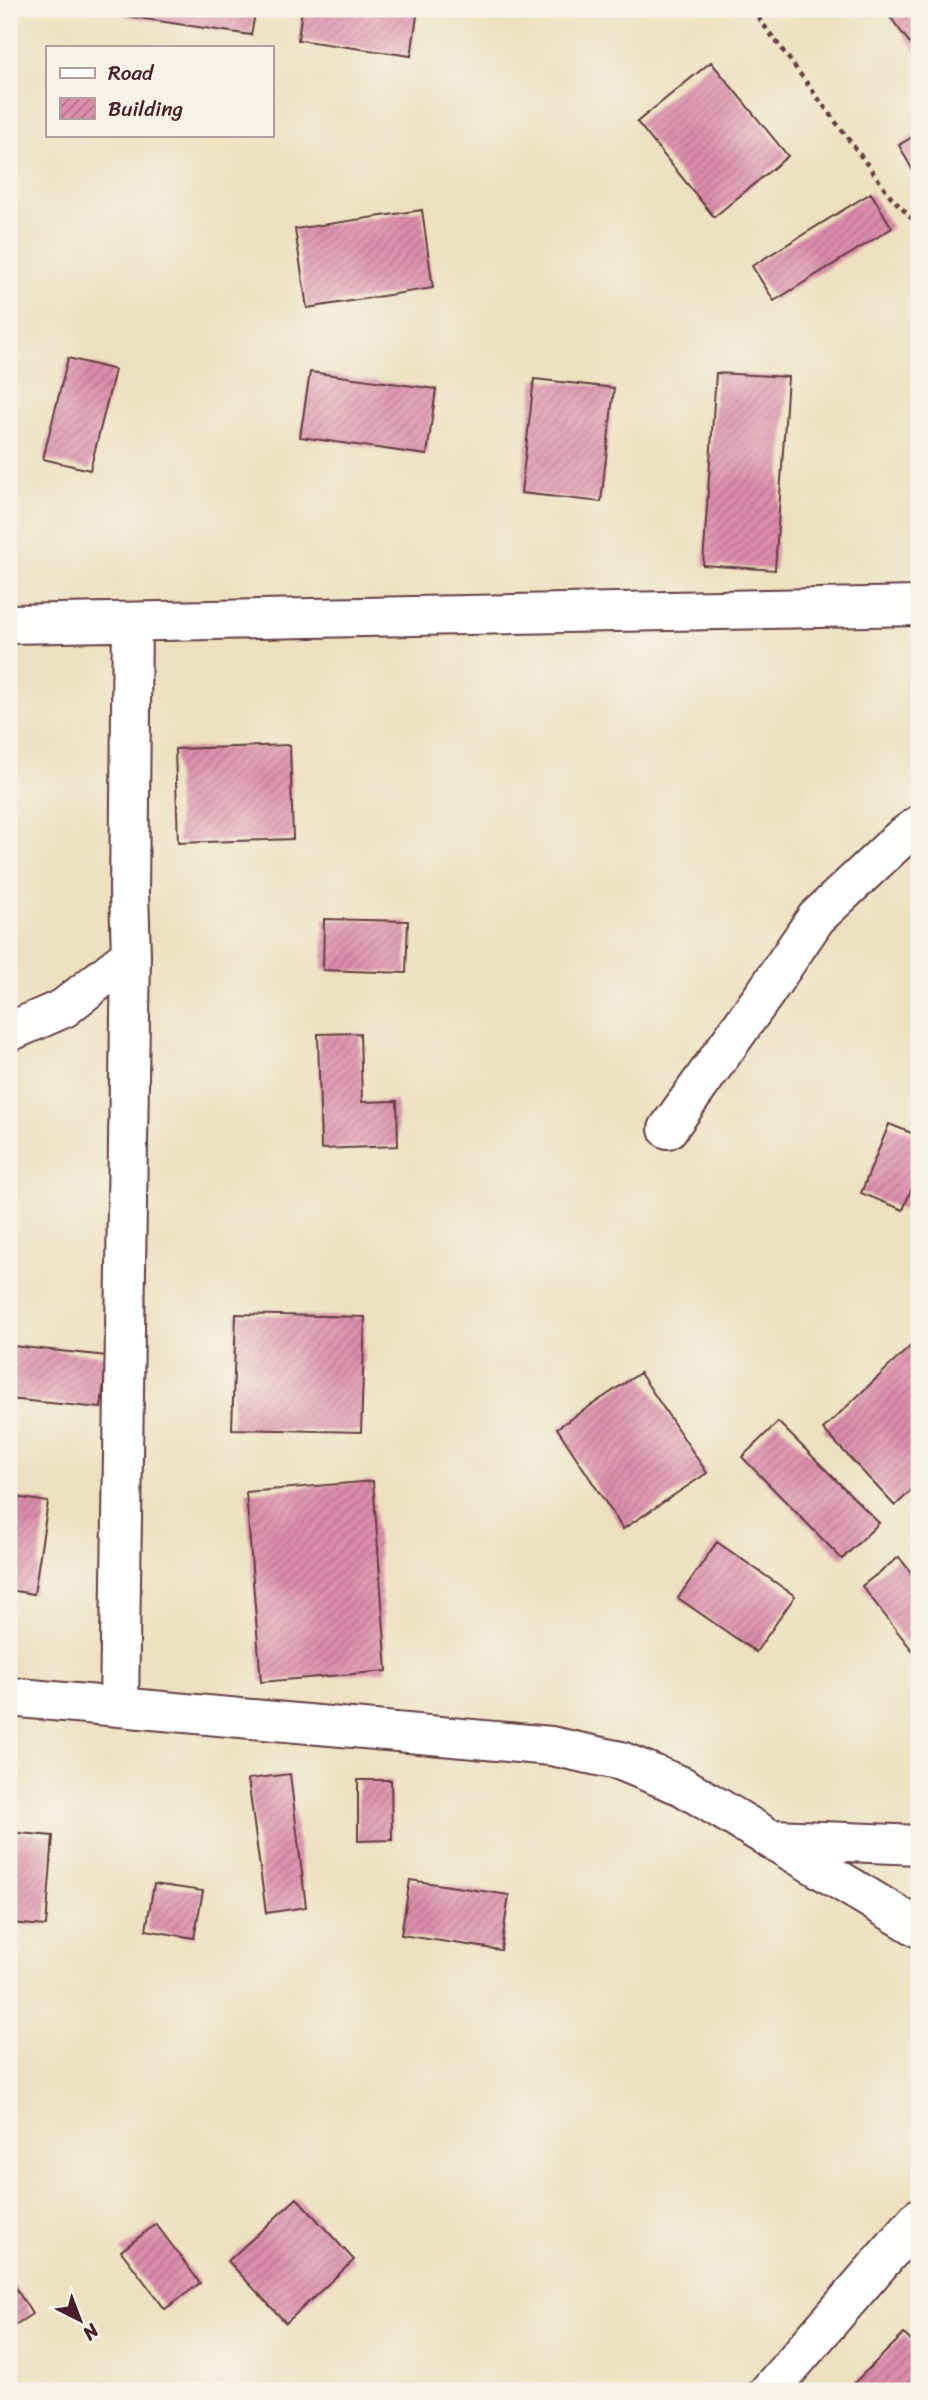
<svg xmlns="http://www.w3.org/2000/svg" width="928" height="2400" font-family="Sriracha,sans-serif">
	<defs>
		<pattern id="building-hatch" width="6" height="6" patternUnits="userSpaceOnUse" patternTransform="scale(1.75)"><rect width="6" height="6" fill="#dc8dab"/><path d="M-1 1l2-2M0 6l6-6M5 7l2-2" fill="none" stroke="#b4738b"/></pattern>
	</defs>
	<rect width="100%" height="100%" fill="#f7f3e8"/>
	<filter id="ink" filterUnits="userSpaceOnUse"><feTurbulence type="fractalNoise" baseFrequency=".0143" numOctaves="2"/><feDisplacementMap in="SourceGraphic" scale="14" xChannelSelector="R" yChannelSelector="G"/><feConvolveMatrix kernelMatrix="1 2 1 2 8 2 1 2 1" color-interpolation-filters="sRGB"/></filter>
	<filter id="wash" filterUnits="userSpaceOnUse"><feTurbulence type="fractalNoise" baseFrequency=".00686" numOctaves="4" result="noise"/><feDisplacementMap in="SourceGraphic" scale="28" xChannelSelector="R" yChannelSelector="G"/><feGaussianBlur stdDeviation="1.57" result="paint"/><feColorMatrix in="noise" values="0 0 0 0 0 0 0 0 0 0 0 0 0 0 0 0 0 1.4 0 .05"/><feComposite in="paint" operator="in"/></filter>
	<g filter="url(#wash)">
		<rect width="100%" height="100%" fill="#ede0bf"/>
		<g id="blocks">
			<path fill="url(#building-hatch)" d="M 126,9 L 256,9 L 251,35 L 125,16 Z
				M 302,9 L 418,9 L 411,56 L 298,40 Z
				M 884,9 L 919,9 L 919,55 Z
				M 711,62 L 788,156 L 714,217 L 637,122 Z
				M 919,133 L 919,182 L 899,145 Z
				M 871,193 L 892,228 L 774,301 L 752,266 Z
				M 422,210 L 433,288 L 307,308 L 295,229 Z
				M 68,358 L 115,370 L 90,470 L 43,459 Z
				M 310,372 L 436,389 L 427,455 L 300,437 Z
				M 716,373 L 788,377 L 775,570 L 703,565 Z
				M 534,379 L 614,388 L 601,502 L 521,493 Z
				M 290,745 L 293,839 L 178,843 L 175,749 Z
				M 324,919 L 408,921 L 406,973 L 323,970 Z
				M 360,1033 L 362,1102 L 397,1101 L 398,1146 L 321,1149 L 318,1034 Z
				M 889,1124 L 919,1136 L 919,1169 L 903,1210 L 861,1193 Z
				M 236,1314 L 365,1317 L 361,1432 L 232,1429 Z
				M 919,1338 L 919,1483 L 895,1506 L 823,1429 Z
				M 13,1346 L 107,1356 L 101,1408 L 9,1399 Z
				M 640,1373 L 707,1473 L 623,1529 L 557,1428 Z
				M 778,1422 L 879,1523 L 842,1559 L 742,1457 Z
				M 373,1481 L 387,1671 L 261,1682 L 246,1492 Z
				M 9,1496 L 48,1502 L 34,1594 L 9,1590 Z
				M 717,1542 L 795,1596 L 756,1652 L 678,1598 Z
				M 899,1557 L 919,1583 L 919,1659 L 862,1586 Z
				M 290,1774 L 306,1907 L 266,1913 L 248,1779 Z
				M 358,1780 L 391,1780 L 392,1840 L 358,1841 Z
				M 9,1832 L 53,1836 L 46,1926 L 9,1923 Z
				M 410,1880 L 509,1895 L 501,1950 L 401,1935 Z
				M 154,1884 L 203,1891 L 194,1938 L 146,1930 Z
				M 297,2198 L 354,2260 L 286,2323 L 228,2261 Z
				M 156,2224 L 200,2283 L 165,2309 L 121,2251 Z
				M 9,2277 L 32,2314 L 9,2329 Z
				M 904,2334 L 919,2349 L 919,2391 L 846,2391 Z"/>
		</g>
	</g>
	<g filter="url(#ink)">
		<use href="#blocks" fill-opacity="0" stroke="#623c41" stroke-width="2"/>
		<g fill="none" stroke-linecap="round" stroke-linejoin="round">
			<defs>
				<path id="minor" d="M 9,624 L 919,606
					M 9,1032 L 64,1008 L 131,955
					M 668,1129 L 766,992 L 816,918 L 900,839 L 919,825
					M 9,1697 L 551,1746 L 621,1761 L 682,1786 L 919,1928
					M 119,1706 L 131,955 L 129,892 L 132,622
					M 774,1839 L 919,1845
					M 769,2391 L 919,2218"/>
			</defs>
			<use href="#minor" stroke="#623c41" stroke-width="42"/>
			<path stroke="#623c41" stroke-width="4.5" stroke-dasharray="5 5" stroke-linecap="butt" d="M 752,9 L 892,198 L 919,226"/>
			<use href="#minor" stroke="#fff" stroke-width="38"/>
		</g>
	</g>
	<rect width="928" height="2400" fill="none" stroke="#f7f3e8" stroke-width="35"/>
	<rect x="46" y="46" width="228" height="91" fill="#f7f3e8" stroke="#b29e9c" stroke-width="2"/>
	<rect x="60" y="68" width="35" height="10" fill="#ffffff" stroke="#b29e9c" stroke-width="2"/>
	<text x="108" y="80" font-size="21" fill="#4a1f2b">Road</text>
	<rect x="60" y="98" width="35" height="21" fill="url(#building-hatch)" stroke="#b29e9c" stroke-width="2"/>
	<text x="108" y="116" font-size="21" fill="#4a1f2b">Building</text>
	<g transform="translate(80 2320) rotate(138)" stroke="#f7f3e8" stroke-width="5" paint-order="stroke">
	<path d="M0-5L12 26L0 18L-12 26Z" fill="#4a1f2b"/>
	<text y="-10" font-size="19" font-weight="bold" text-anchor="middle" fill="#4a1f2b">N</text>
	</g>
</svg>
